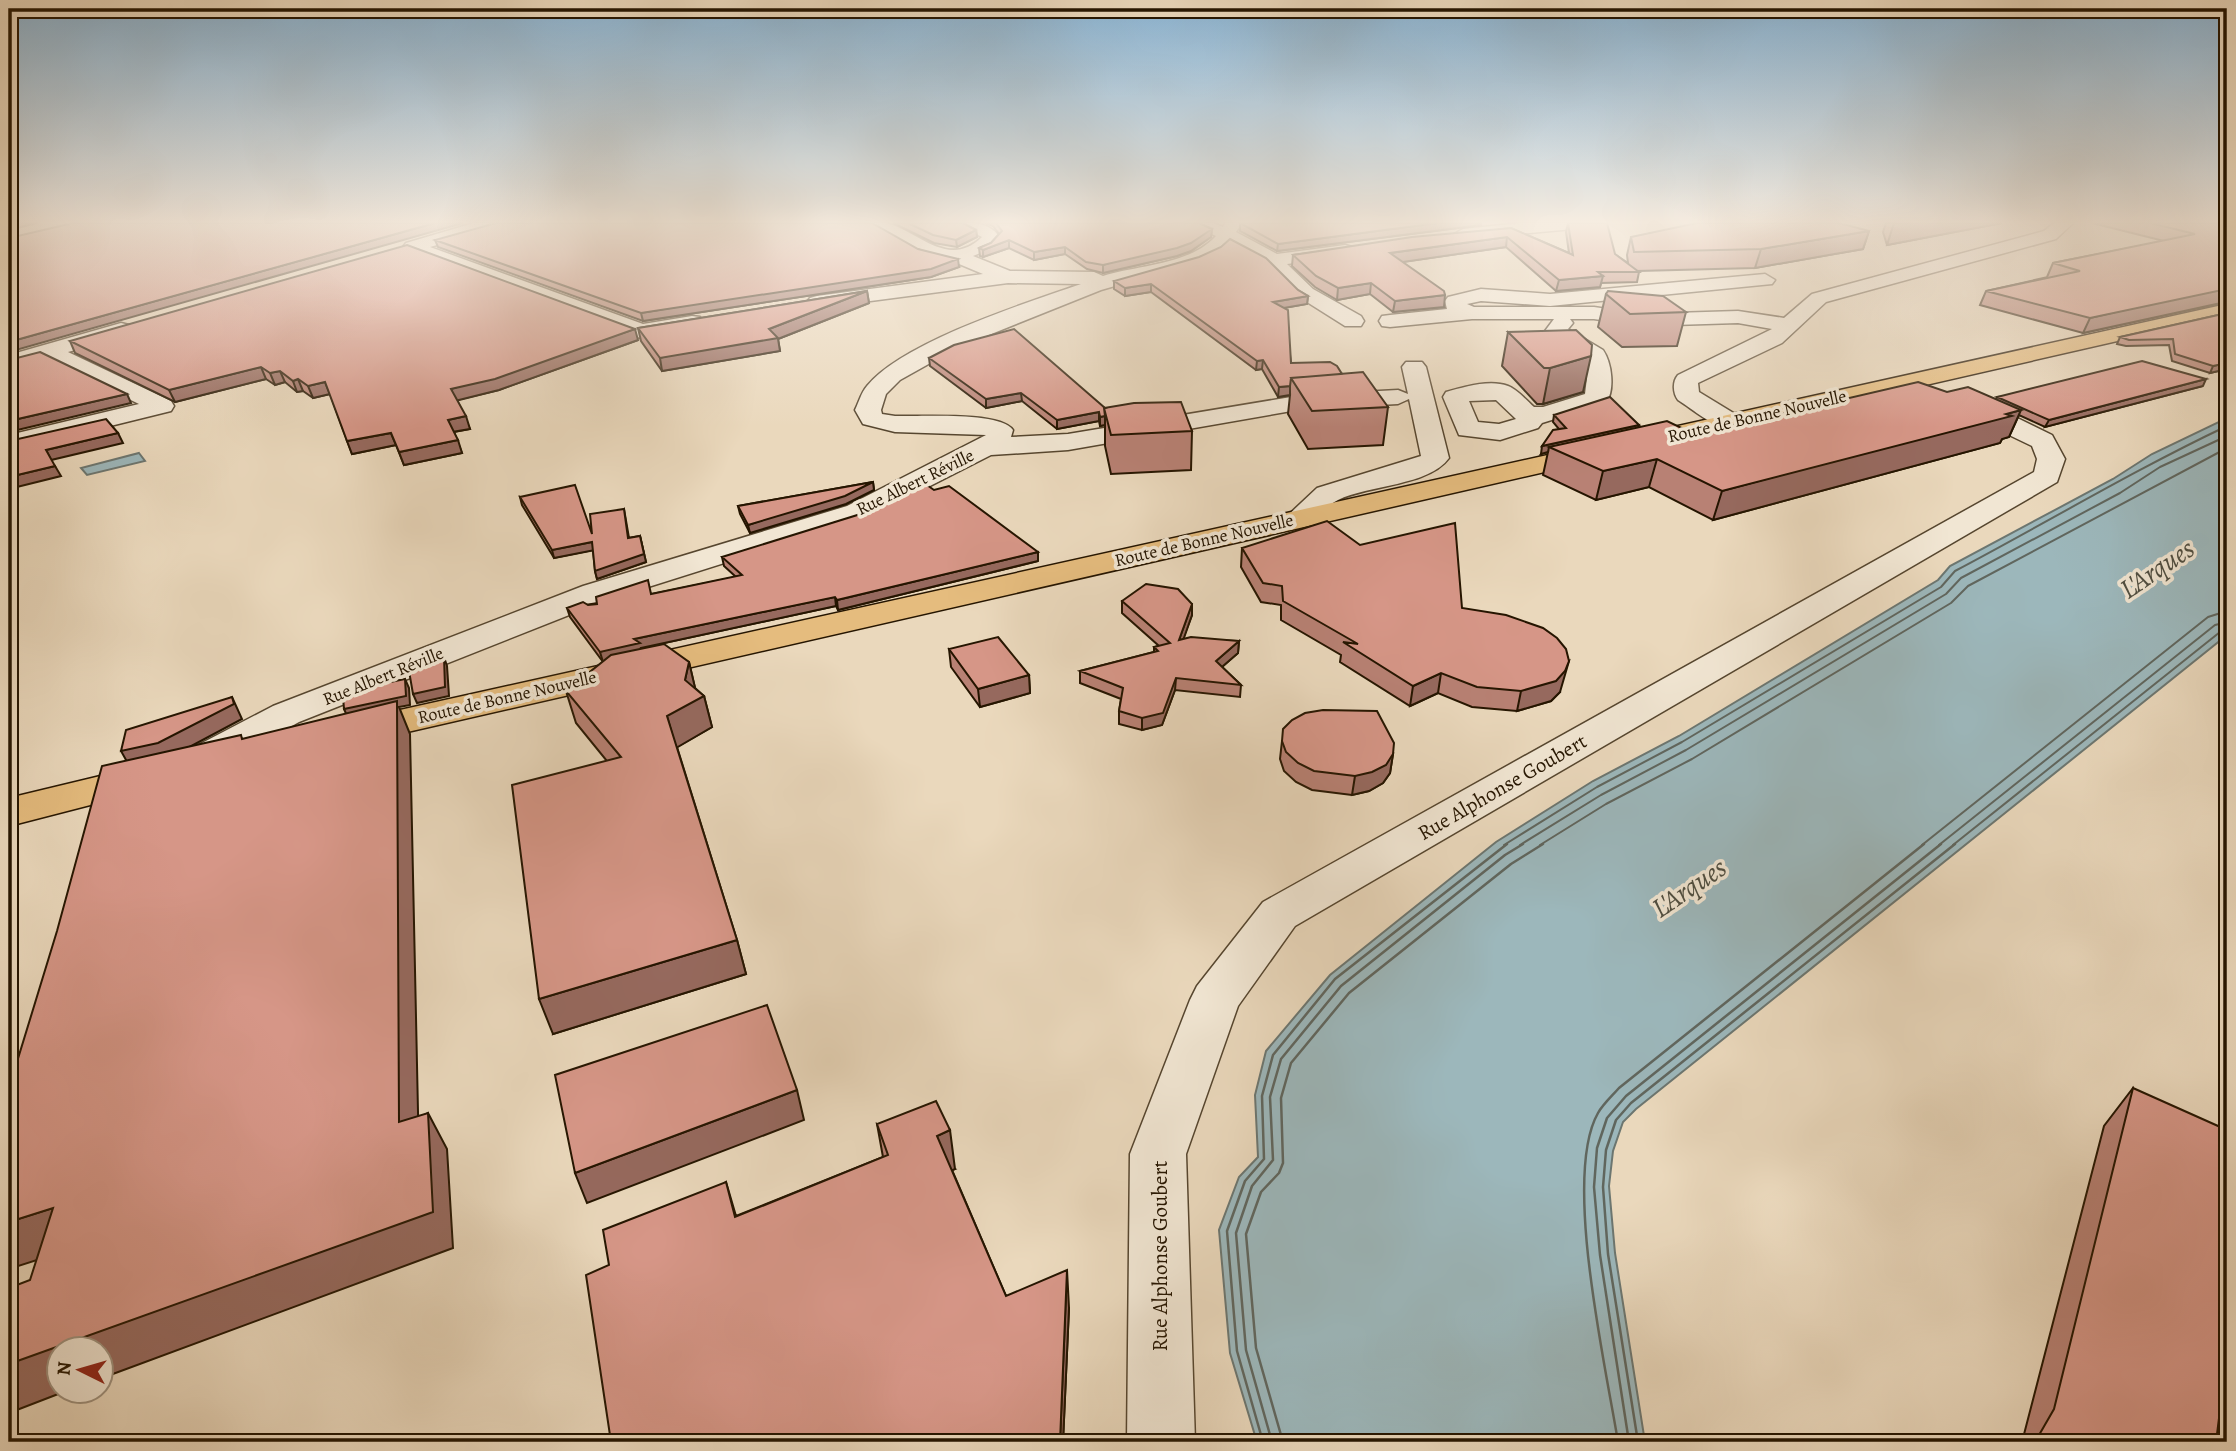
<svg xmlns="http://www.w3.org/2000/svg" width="2236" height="1451" font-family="Alegreya,serif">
	<rect width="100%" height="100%" fill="#ead8bc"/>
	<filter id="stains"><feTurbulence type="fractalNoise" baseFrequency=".00286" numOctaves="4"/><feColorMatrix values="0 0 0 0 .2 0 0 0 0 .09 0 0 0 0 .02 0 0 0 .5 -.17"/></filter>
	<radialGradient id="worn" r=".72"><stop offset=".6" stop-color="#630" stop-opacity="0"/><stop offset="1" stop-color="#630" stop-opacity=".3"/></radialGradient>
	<path fill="#9cb7bb" stroke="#6c7670" stroke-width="2" d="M 2227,418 L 2227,635 L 1636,1109 L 1623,1122 L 1613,1151 L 1609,1186 L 1615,1253 L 1645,1442 L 1257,1442 L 1230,1353 L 1219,1230 L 1239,1177 L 1258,1157 L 1255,1095 L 1266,1051 L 1330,975 L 1496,842 L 1593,781 L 1679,736 L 1938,580 L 1950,566 L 2113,479 L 2152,454 Z
		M 139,453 L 145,461 L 87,475 L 81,468 Z"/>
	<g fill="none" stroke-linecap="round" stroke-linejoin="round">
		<path stroke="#60665e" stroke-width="2" d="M 1504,845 L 1597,787 L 1682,742 L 1941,587 L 1955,571 C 2046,523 2134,470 2227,426
			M 1520,845 L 1601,795 L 1686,750 L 1946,594 L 1961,578 L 2120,493 L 2160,467 L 2227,436
			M 1540,845 L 1606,804 L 1692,759 L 1951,603 L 1968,586 L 2227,448
			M 1922,845 L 2208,617 L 2227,611
			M 1939,845 L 2215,625 L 2227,622
			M 1953,845 L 2220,632 L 2227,630"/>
		<path stroke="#60665e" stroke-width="2.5" d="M 1263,1442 L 1237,1351 L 1227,1231 L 1245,1181 L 1264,1159 L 1262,1096 L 1273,1055 L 1335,979 L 1507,844
			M 1272,1442 L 1246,1350 L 1236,1233 L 1252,1186 L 1273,1160 L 1270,1097 L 1281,1059 L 1341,986 L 1505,855 L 1523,844
			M 1283,1442 L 1256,1348 L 1246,1234 L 1261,1192 L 1279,1173 L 1283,1163 L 1281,1098 L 1291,1063 L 1349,993 L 1511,864 L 1543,844
			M 1618,1442 C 1606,1367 1562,1176 1598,1113 C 1603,1104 1612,1096 1619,1088 L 1924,844
			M 1629,1442 L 1600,1255 L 1594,1187 L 1597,1148 L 1607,1118 L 1626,1096 L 1941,844
			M 1638,1442 L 1608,1254 L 1603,1187 L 1606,1150 L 1616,1120 L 1631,1103 L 1955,844"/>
		<defs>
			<path id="minor" d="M 474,223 L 503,223 L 501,227 L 430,247 L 643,324 L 692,316 L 700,317 L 703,322 L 700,327 L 692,328 L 641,338 L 633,336 L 406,251 L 403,247 L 406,243 Z
				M 864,223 C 871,223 879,222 886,223 C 917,230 948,270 982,237 L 954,223 C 971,223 990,221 1000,238 L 990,249 L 973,256 L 1010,271 L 1094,272 L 1103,276 C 1137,265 1190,265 1216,236 L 1188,223 L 1213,223 L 1223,227 L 1225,223 L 1242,223 L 1236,232 L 1277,254 L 1345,245 L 1352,247 L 1354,251 L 1352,255 L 1287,264 L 1313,289 L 1361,316 L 1364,321 L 1361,326 L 1345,326 L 1299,297 L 1267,264 L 1229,243 L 1220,252 L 1198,262 L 1101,290 L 959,347 L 900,380 L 886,394 L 881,410 L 882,414 L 895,416 C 919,417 1000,411 1013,430 L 1011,437 L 1068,434 L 1303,395 L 1398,390 L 1408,394 L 1402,367 L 1406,362 L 1422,362 L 1426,367 L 1449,458 C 1429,486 1368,485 1338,500 C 1317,510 1317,532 1288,525 L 1284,519 L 1317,488 L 1421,456 L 1409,399 L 1398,404 L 1303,409 L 1068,450 L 991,455 L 867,518 L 607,600 L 299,722 L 209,772 L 195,775 L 181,772 L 175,763 L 181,754 L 273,706 L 583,586 L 847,506 L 986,435 L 895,432 L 863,424 L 855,410 C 859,402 861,393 867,386 C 903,342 1026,303 1081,284 L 1008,283 L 817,308 L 810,306 L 807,302 L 810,298 L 817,296 L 983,274 L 952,261 L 920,254 Z
				M 1521,223 L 1592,223 L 1584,228 L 1463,239 L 1454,234 L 1463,229 Z
				M 2054,223 L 2073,223 L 2056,239 L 1826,302 L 1782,343 L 1698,383 L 1699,392 L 1740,417 L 1744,422 L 1740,427 C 1718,433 1696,411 1678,400 C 1673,393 1672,382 1678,375 L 1772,329 L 1738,323 L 1641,326 L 1594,319 L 1570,319 L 1573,323 L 1568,329 L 1603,350 C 1612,363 1615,390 1606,403 L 1542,423 L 1538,428 L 1500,440 L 1459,435 L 1443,397 L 1446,392 C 1464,387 1490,379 1508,386 C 1518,390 1527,401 1534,407 L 1543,407 L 1585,394 L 1587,378 L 1584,358 L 1548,336 L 1545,331 L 1554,319 L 1472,319 L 1390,327 L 1382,326 L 1379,321 L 1382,316 L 1390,315 L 1447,309 L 1445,301 L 1448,297 L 1481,289 L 1550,294 L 1765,274 L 1775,280 L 1772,284 L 1550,306 L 1481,301 L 1467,304 L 1474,307 L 1594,307 L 1641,314 L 1738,311 L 1784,318 L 1812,294 L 2044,231 ZM 1496,400 L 1516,419 L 1499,424 L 1478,422 L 1469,401 Z
				M 121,323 L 129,325 L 132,330 L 129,335 L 68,352 L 171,401 L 174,406 L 171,411 L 9,451 L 9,435 L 139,404 L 46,359 L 9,369 L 9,355 Z
				M 1966,398 L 2003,411 L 2052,435 L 2065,459 L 2057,482 L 1295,926 L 1238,1006 L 1186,1154 L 1195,1442 L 1127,1442 L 1130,1154 L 1190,1000 L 1197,986 L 1263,902 L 2034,472 L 2037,459 L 2032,446 L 1957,410 L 1954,405 L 1957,400 Z"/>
			<path id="major" d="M 2227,304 L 2227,316 L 355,744 L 341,740 L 336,732 L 341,724 L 355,720 Z
				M 146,765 L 160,769 L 166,778 L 160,787 L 9,826 L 9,798 Z"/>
		</defs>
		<use href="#minor" stroke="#56462f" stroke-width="3"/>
		<use href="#major" stroke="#251500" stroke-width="3"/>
		<use href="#minor" fill="#f1e6d3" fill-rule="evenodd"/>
		<use href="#major" fill="#e5bc7e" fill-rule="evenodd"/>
	</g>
	<path fill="#b88174" stroke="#251500" stroke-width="2" d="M 893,223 L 963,223 L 976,230 L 977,237 L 957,247 L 934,243 Z
		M 985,223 L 1199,223 L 1212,229 L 1211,237 L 1191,251 L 1177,256 L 1103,273 L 1087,269 L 1065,254 L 1034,260 L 1009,248 L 983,257 L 980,256 L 979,248 L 991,243 L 999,234 L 993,226 Z
		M 1240,223 L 1481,225 L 1277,251 L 1240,231 Z
		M 1568,223 L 1628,263 L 1627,255 L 1631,237 L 1869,231 L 1863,249 L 1755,268 L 1638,271 L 1639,272 L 1637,282 L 1601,283 L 1600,287 L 1556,291 L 1506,247 L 1402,262 L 1444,307 L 1393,312 L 1370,294 L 1337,300 L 1315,287 L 1292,266 L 1293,255 L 1511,228 L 1569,253 L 1566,232 Z
		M 1886,223 L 2002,223 L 1887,245 L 1883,232 Z
		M 2092,223 L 2227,223 L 2227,298 L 2223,299 L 2221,303 L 2083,333 L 1980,305 L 1986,291 L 2048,277 L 2047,277 L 2053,263 L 2164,241 Z
		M 435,240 L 918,249 L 959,267 L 931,277 L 643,321 L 438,247 Z
		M 1114,281 L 1298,290 L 1308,296 L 1307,304 L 1284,308 L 1291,363 L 1342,374 L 1388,407 L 1383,445 L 1308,449 L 1288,414 L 1290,395 L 1278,397 L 1262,369 L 1256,370 L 1151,292 L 1125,296 L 1114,289 Z
		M 867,291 L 869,303 L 778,339 L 780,351 L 662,371 L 641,341 L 638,328 Z
		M 1606,294 L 1686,312 L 1677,346 L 1622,347 L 1598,327 Z
		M 2227,313 L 2227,369 L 2210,373 L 2172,361 L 2169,345 L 2126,346 L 2117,344 L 2120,337 Z
		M 1508,332 L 1583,392 L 1543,404 L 1537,404 L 1502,366 Z
		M 638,340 L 499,390 L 457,400 L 470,429 L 454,432 L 462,453 L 404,465 L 396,445 L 352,454 L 330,394 L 313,398 L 303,391 L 297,392 L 285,382 L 275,385 L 266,379 L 175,402 L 75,353 L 70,341 Z
		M 929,358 L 1105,408 L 1192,431 L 1191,470 L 1111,474 L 1105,446 L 1105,425 L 1100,426 L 1099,421 L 1057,429 L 1022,401 L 986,408 L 930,366 Z
		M 2203,386 L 2045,427 L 2019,415 L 2009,437 L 2002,439 L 2000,443 L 1713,520 L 1649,487 L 1596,500 L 1543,475 L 1548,452 L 1541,454 L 1559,429 L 1553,422 L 1554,415 L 1638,428 L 1694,434 L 1947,392 L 1996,400 L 1997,397 Z
		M 873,482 L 874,490 L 846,504 L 750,533 L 740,514 L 738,506 Z
		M 520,497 L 592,534 L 624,509 L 629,538 L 640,536 L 646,562 L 597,579 L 595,571 L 593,550 L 554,558 L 522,505 Z
		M 1360,545 L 1462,608 L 1560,692 L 1551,701 L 1517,711 L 1472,707 L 1438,693 L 1410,706 L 1340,662 L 1341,655 L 1281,620 L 1281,605 L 1261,602 L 1241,567 L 1242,548 Z
		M 722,557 L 1038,561 L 838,610 L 836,606 L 641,648 L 689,662 L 695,688 L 704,696 L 712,727 L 677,747 L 737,940 L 746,974 L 553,1034 L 607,761 L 576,723 L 566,691 L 603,662 L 570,617 L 567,608 L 652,594 L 736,577 L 724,566 Z
		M 1122,601 L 1192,604 L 1192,615 L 1183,639 L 1239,641 L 1238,653 L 1222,667 L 1241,685 L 1240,697 L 1175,690 L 1162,725 L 1142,730 L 1119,724 L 1119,711 L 1121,699 L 1080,683 L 1080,671 L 1154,652 L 1154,647 L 1159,646 L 1122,613 Z
		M 949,649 L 1029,675 L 1030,693 L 980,707 L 951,667 Z
		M 1282,741 L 1393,754 L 1390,773 L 1383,783 L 1369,791 L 1352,795 L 1312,790 L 1296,782 L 1284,771 L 1280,759 Z
		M 2133,1088 L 2216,1442 L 2022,1442 L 2104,1126 Z
		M 877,1124 L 955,1169 L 952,1170 L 1006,1296 L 1069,1308 L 1063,1442 L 611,1442 L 609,1265 L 726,1182 L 736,1216 L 883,1157 Z"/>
	<path fill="#96695e" stroke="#251500" stroke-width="2" d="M 9,223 L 37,223 L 9,230 Z
		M 435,223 L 463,223 L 9,352 L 9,342 Z
		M 1438,223 L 1481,223 L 1481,225 L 1277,251 L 1278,244 Z
		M 1894,223 L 2002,223 L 1887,245 Z
		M 1212,229 L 1211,237 L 1191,251 L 1177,256 L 1103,273 L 1103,265 Z
		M 976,230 L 977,237 L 957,247 L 956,240 Z
		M 1869,231 L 1863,249 L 1755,268 L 1761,249 Z
		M 1507,237 L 1506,247 L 1389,264 L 1390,253 Z
		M 1009,240 L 1009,248 L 983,257 L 983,250 Z
		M 1065,247 L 1065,254 L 1034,260 L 1034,252 Z
		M 958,259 L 959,267 L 931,277 L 643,321 L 641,313 Z
		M 1603,276 L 1600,287 L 1556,291 L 1559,280 Z
		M 1371,283 L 1370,294 L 1337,300 L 1338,288 Z
		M 1151,284 L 1151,292 L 1125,296 L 1125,288 Z
		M 2227,286 L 2227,298 L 2223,299 L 2221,303 L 2083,333 L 2090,318 Z
		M 867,291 L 869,303 L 778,339 L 780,351 L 662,371 L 660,358 L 769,329 Z
		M 1445,295 L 1444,307 L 1393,312 L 1395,301 Z
		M 1308,296 L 1307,304 L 1272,310 L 1273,302 Z
		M 635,329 L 638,340 L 499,390 L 455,401 L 451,389 Z
		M 1591,356 L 1583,392 L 1543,404 L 1550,368 Z
		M 1263,360 L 1262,369 L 1256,370 L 1257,361 Z
		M 2227,363 L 2227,369 L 2210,373 L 2213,366 Z
		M 261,367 L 266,379 L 175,402 L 169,390 Z
		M 280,371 L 285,382 L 275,385 L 270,373 Z
		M 298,379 L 303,391 L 297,392 L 293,381 Z
		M 2206,379 L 2203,386 L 2045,427 L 2049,420 Z
		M 325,382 L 330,394 L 313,398 L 308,386 Z
		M 1290,386 L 1290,395 L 1278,397 L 1279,387 Z
		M 1021,393 L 1022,401 L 986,408 L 986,399 Z
		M 127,394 L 131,403 L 9,432 L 9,421 Z
		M 2021,410 L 2009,437 L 2002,439 L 2000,443 L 1713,520 L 1722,491 Z
		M 1099,412 L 1099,421 L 1057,429 L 1057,420 Z
		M 466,416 L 470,429 L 452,432 L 448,420 Z
		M 1105,416 L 1105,425 L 1100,426 L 1100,417 Z
		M 1639,425 L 1637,432 L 1549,447 L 1548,452 L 1541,454 L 1542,446 Z
		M 118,433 L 123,443 L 51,460 L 46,450 Z
		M 391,433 L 396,445 L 352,454 L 347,441 Z
		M 458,440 L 462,453 L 404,465 L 399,452 Z
		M 1657,459 L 1649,487 L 1596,500 L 1603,471 Z
		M 55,466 L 61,476 L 9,489 L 9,477 Z
		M 873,482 L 874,490 L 846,504 L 750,533 L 748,525 Z
		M 640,536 L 646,562 L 597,579 L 595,571 Z
		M 592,542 L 595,550 L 554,558 L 552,550 Z
		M 1038,552 L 1038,561 L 838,610 L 837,600 Z
		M 835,597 L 836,606 L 641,648 L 643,653 L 603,662 L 600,652 L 634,639 Z
		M 1192,604 L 1192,615 L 1179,652 L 1179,640 Z
		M 1239,641 L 1238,653 L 1215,673 L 1216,661 Z
		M 444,657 L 447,666 L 449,696 L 417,703 L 413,694 Z
		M 1569,661 L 1560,692 L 1551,701 L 1517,711 L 1521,691 Z
		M 689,662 L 696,692 L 704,696 L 712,727 L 676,748 L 667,716 L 685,680 Z
		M 1441,673 L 1438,693 L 1410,706 L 1413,686 Z
		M 1029,675 L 1030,693 L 980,707 L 978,689 Z
		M 1176,678 L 1175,690 L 1162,725 L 1142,730 L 1142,718 Z
		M 405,679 L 409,688 L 410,705 L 399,707 L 410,734 L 419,1159 L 399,1122 L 348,718 L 344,709 Z
		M 232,697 L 242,719 L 167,759 L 130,767 L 121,751 Z
		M 1393,754 L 1390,773 L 1383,783 L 1369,791 L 1352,795 L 1355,776 Z
		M 737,940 L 746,974 L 553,1034 L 539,999 Z
		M 797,1090 L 804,1120 L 587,1203 L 575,1173 Z
		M 428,1113 L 447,1149 L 453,1248 L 102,1378 L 102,1349 L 60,1349 L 60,1391 L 66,1391 L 9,1413 L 9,1364 Z
		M 950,1130 L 955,1169 L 943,1175 L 937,1136 Z
		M 53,1208 L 84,1245 L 9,1269 L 9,1222 Z
		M 1067,1270 L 1069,1308 L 1063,1442 L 1060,1442 Z"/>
	<path fill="#d69687" stroke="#251500" stroke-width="2" d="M 73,223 L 435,223 L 9,342 L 9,238 Z
		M 496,223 L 872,223 L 918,249 L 958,259 L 931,269 L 641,313 L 435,240 Z
		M 908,223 L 963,223 L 976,230 L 956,240 L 933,235 Z
		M 996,223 L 1199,223 L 1212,229 L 1191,243 L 1177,248 L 1103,265 L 1086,262 L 1065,247 L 1034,252 L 1009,240 L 983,250 L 979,248 L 991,243 L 1002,231 Z
		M 1240,223 L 1438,223 L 1278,244 Z
		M 1568,223 L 1607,223 L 1615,254 L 1639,272 L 1598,272 L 1603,276 L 1559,280 L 1507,237 L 1390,253 L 1444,291 L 1445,295 L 1395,301 L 1371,283 L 1338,288 L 1316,276 L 1293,255 L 1412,237 L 1511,228 L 1573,255 Z
		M 1697,223 L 1839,223 L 1869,231 L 1761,249 L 1634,252 L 1631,237 Z
		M 2150,223 L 2227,223 L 2227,286 L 2222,287 L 2227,289 L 2090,318 L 1986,291 L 2080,271 L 2053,263 L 2195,234 Z
		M 1230,239 L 1266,258 L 1298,290 L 1308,296 L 1273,302 L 1288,310 L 1291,363 L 1330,362 L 1337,366 L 1342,374 L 1291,378 L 1290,386 L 1279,387 L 1263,360 L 1257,361 L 1151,284 L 1125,288 L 1114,281 L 1199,257 L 1221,247 Z
		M 407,245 L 635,329 L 495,379 L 451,389 L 466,416 L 448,420 L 458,440 L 399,452 L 391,433 L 347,441 L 325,382 L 308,386 L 298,379 L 293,381 L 280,371 L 270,373 L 261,367 L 169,390 L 70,341 Z
		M 867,291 L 769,329 L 778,338 L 660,358 L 638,328 Z
		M 1608,291 L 1663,296 L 1686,312 L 1630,314 L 1606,294 Z
		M 2227,313 L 2227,363 L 2213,366 L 2175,354 L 2173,339 L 2129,340 L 2120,337 Z
		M 1014,329 L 1105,408 L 1104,408 L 1105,416 L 1100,417 L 1099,412 L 1057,420 L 1021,393 L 986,399 L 929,358 L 954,345 Z
		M 1576,330 L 1592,345 L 1591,356 L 1550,368 L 1544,368 L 1508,332 Z
		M 40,352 L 127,394 L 9,421 L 9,360 Z
		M 2142,361 L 2206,379 L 2049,420 L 1997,397 Z
		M 1363,372 L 1388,407 L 1312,411 L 1291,378 Z
		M 1918,382 L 1947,392 L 1968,387 L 2021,410 L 2006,414 L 2012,416 L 1722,491 L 1657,459 L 1603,471 L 1549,447 L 1667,421 L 1694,434 Z
		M 1610,397 L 1639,425 L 1542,446 L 1553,430 L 1566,428 L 1554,415 Z
		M 1181,402 L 1192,431 L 1111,435 L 1104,408 L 1134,403 Z
		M 106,419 L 118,433 L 46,450 L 55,466 L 9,477 L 9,441 Z
		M 873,482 L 845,496 L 748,525 L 738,506 Z
		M 924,483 L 934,490 L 949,486 L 1038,552 L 837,600 L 835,597 L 634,639 L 640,643 L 600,652 L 567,608 L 583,602 L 588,605 L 597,604 L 596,597 L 648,580 L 651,594 L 742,575 L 722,557 L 867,512 Z
		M 575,485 L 592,534 L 590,514 L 624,509 L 628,538 L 640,536 L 644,554 L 595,571 L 592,542 L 552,550 L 520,497 Z
		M 1327,521 L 1360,545 L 1455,523 L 1462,608 L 1506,615 L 1543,628 L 1557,638 L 1566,649 L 1569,661 L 1565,671 L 1556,681 L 1521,691 L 1477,687 L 1441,673 L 1413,686 L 1343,642 L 1358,644 L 1283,601 L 1282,586 L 1263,583 L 1242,548 Z
		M 1146,584 L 1178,589 L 1192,604 L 1179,640 L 1191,637 L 1239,641 L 1216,661 L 1241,685 L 1176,678 L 1163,713 L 1142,718 L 1119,711 L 1123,688 L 1080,671 L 1158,651 L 1154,647 L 1170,643 L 1122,601 Z
		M 998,637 L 1029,675 L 978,689 L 949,649 Z
		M 664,644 L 689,662 L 685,680 L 704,696 L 667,716 L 737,940 L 539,999 L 512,785 L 621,757 L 566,691 L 611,655 Z
		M 444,657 L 445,687 L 413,694 L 409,671 Z
		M 405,679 L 406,696 L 344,709 L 343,697 L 366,687 Z
		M 232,697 L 234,704 L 158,743 L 121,751 L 126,730 Z
		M 397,701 L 399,1122 L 428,1113 L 433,1212 L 9,1364 L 9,1288 L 30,1280 L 53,1208 L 9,1222 L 9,1088 L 57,931 L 102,766 L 241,735 L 242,739 Z
		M 1323,710 L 1377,711 L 1394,743 L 1393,754 L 1386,765 L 1372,772 L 1355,776 L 1314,771 L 1298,763 L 1286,752 L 1282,741 L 1283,729 L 1292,720 L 1305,713 Z
		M 767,1005 L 797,1090 L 575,1173 L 555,1075 Z
		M 2133,1088 L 2227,1130 L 2227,1354 L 2216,1442 L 2035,1442 L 2054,1409 Z
		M 936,1101 L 950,1130 L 937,1136 L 1006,1296 L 1067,1270 L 1060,1442 L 611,1442 L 586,1275 L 609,1265 L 603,1230 L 726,1182 L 735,1217 L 888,1155 L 877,1124 Z"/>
	<linearGradient id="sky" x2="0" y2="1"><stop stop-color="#89b5d6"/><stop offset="0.52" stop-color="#f6ede1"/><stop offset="1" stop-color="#f6ede1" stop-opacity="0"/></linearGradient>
	<rect width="2236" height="427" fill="url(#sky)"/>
	<g text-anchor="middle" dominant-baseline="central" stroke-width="7" stroke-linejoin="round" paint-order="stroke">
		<g font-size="18" fill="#251500" stroke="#f1e6d3">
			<text transform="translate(1757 416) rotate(-13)">Route de Bonne Nouvelle</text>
			<text transform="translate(915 482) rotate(-26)">Rue Albert Réville</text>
			<text transform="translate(1204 540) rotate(-13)">Route de Bonne Nouvelle</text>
			<text transform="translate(383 676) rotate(-22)">Rue Albert Réville</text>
			<text transform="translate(507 697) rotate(-13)">Route de Bonne Nouvelle</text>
		</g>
		<g font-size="21" fill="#251500" stroke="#f1e6d3">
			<text transform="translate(1502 787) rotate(-30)">Rue Alphonse Goubert</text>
			<text transform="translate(1160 1256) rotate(-90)">Rue Alphonse Goubert</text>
		</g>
		<g font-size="28" font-style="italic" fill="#4f4e41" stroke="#f1e6d3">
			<text transform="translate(2157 569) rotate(-34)">L'Arques</text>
			<text transform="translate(1689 888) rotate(-34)">L'Arques</text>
		</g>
	</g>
	<rect width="2236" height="1451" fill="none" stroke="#ead8bc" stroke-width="35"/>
	<rect x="10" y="10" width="2215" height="1430" fill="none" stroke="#251500" stroke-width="3.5"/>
	<rect x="18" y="18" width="2201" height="1416" fill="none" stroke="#251500" stroke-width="2"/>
	<g transform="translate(80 1370) rotate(275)"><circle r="33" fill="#f1e6d3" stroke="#9f927f" stroke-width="2"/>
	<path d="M0-5L12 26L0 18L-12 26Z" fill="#8f2418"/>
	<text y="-10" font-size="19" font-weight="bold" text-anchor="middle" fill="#251500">N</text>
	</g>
	<rect width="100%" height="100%" filter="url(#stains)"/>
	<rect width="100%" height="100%" fill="url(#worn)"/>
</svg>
